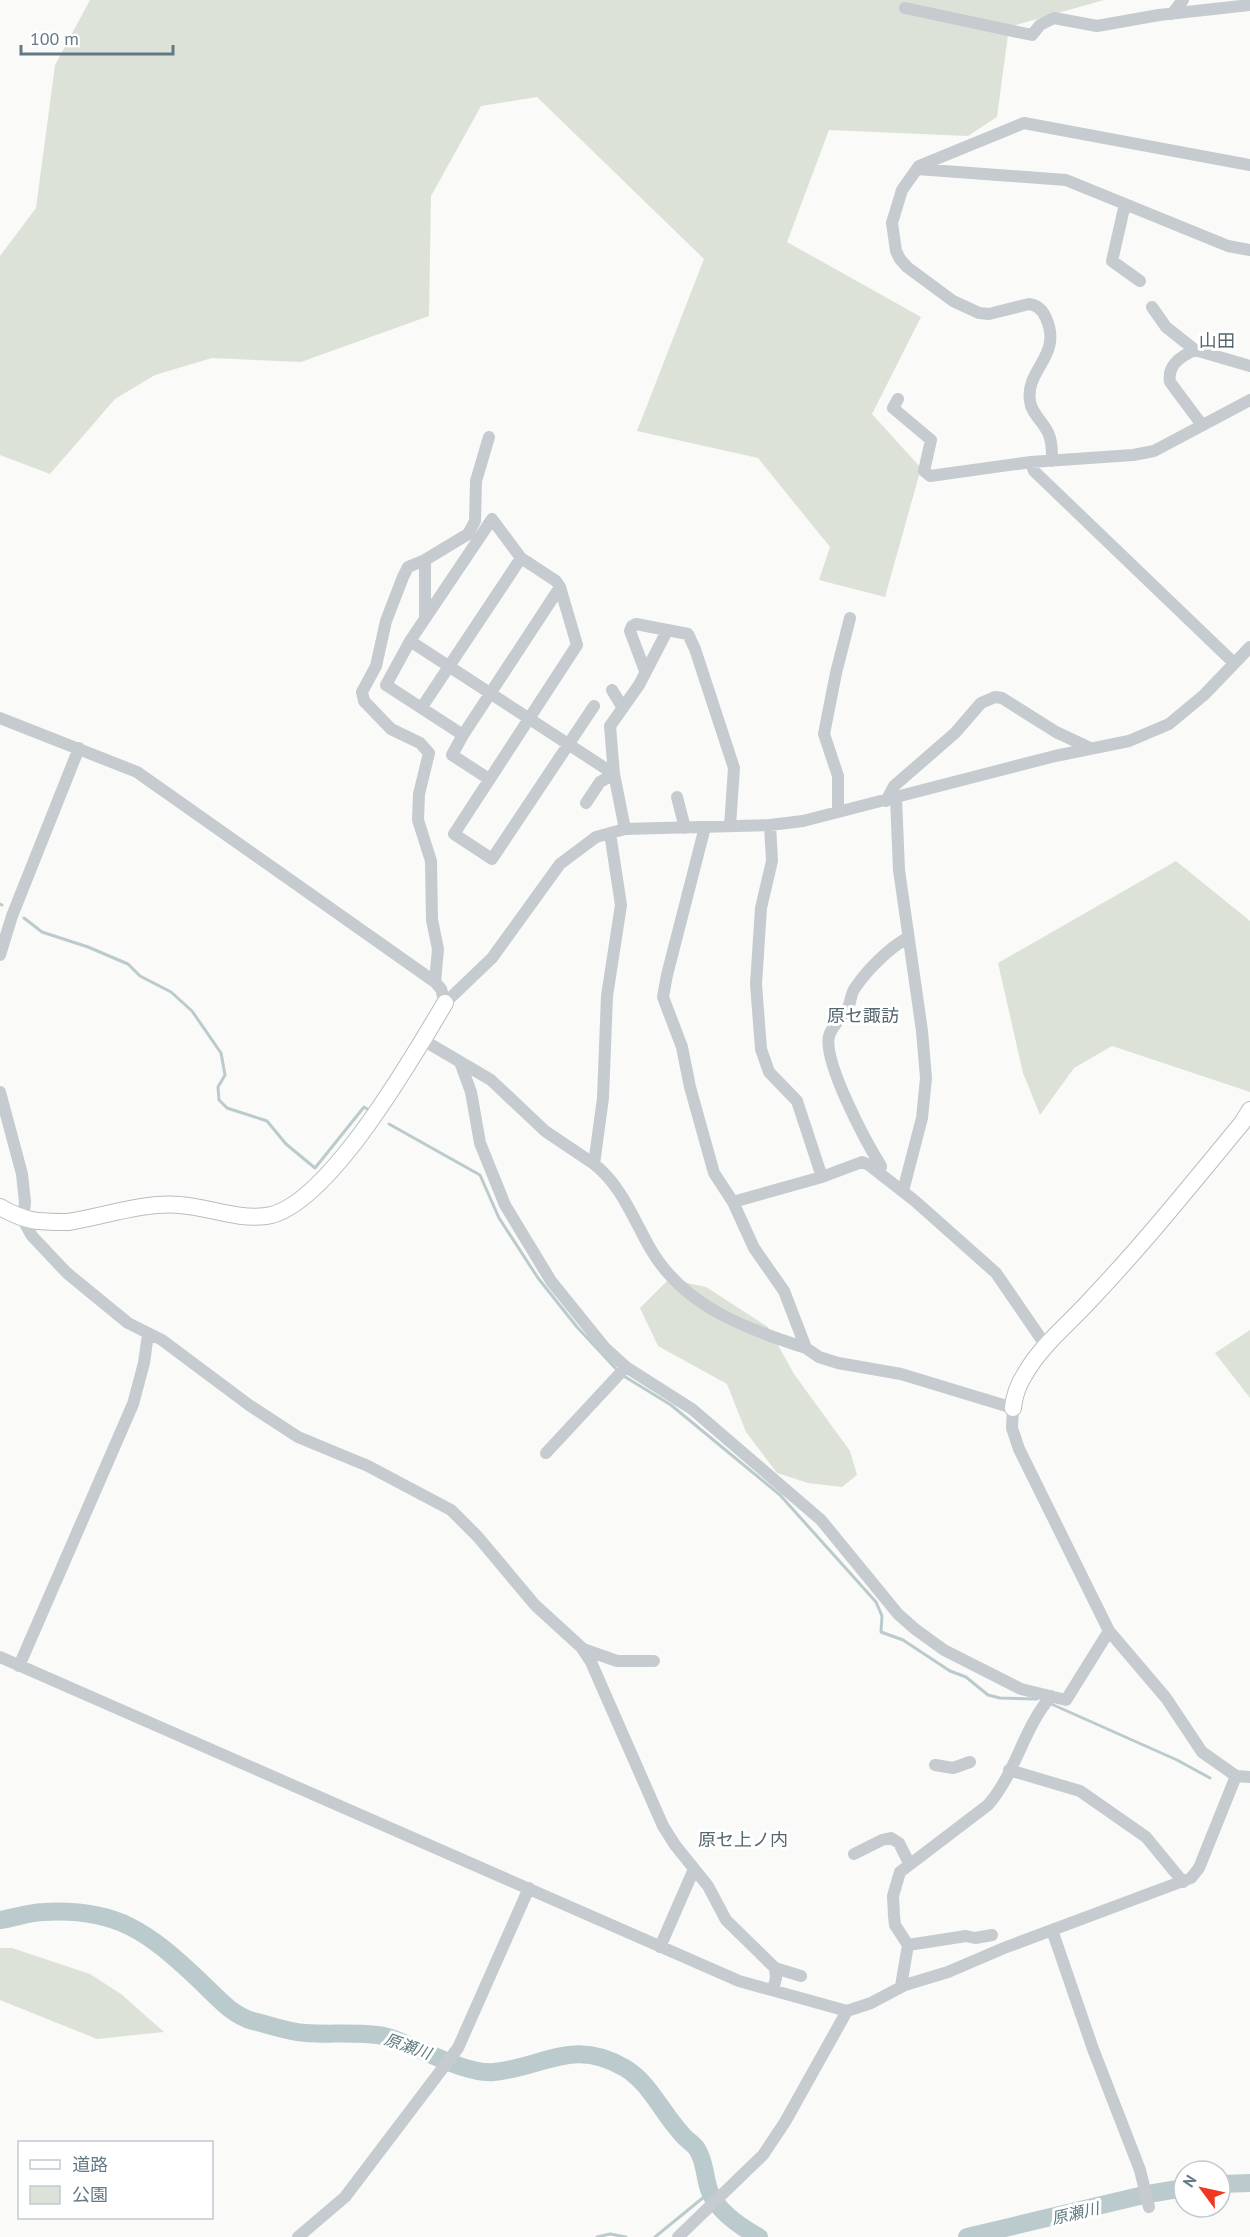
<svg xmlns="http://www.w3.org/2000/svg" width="1250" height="2237" font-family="'PT Sans','Noto Sans JP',sans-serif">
	<rect width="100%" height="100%" fill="#fafaf8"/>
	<path fill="#dde2d8" d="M 90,0 L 1104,0 L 1009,27 L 997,117 L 968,136 L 829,130 L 787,242 L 921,317 L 872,414 L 921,468 L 885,597 L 819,580 L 830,547 L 758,458 L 637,431 L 704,259 L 537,97 L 481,106 L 431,196 L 429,316 L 301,362 L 212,358 L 155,375 L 115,399 L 50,474 L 0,455 L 0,256 L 36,208 L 55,65 Z
		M 1176,861 L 1250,921 L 1250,1092 L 1112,1046 L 1074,1068 L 1040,1115 L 1023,1073 L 998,963 Z
		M 669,1279 L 706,1287 L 768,1327 L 794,1374 L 850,1451 L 857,1475 L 842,1487 L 808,1483 L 777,1473 L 746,1432 L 727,1384 L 658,1346 L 640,1308 Z
		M 1250,1330 L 1250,1398 L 1215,1353 Z
		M 0,1948 L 12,1948 L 90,1974 L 121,1994 L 164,2032 L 97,2039 L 0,2000 Z"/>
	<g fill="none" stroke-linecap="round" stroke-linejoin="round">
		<path stroke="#bbcbcd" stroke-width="3" d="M 0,904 L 2,905
			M 24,918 L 42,932 L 88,947 L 128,964 L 140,976 L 171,992 L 192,1011 L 221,1053 L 225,1075 L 218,1087 L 219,1100 L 227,1108 L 267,1121 L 286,1144 L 315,1168 L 364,1107 L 369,1110
			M 389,1124 L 480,1175 L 499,1218 L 538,1278 L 577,1327 L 618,1371
			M 622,1375 L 671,1405 L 780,1495 L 876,1602 L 882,1616 L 881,1632 L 903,1640 L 950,1671 L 966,1677 L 988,1695 L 1000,1698 L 1037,1699
			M 1049,1703 L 1177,1760 L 1210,1778
			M 597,2237 L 610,2234 L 626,2237
			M 655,2237 L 710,2192"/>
		<path stroke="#bbcbcd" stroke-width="18" d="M 0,1920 C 14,1918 31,1912 44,1912 C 117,1908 148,1932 199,1980 C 215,1995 231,2015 253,2021 C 270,2025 288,2032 306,2033 C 328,2035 372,2031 391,2038 C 418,2047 466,2075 494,2072 C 545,2067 573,2037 625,2068 C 650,2083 662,2113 681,2133 C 685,2139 693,2143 697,2149 C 706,2163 704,2178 710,2192 C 718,2212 741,2227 759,2237
			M 1220,2184 L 1250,2183
			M 967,2237 L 1148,2194 L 1184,2188"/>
		<defs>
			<path id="secondary" d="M 0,1207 C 26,1222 38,1222 68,1222 C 105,1216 143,1202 180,1205 C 209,1207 237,1220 266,1216 C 327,1208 414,1055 445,1003
				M 1013,1408 C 1014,1396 1018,1385 1025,1374 C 1042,1344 1071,1322 1094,1296 C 1146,1241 1194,1181 1242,1123 L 1250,1110"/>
		</defs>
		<use href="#secondary" stroke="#b7bfc3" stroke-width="18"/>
		<path stroke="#c5cbce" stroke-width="12" d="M 905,8 L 1032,35 L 1040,25 L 1054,18 L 1097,26 L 1159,15 L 1250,5
			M 1172,14 L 1183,0
			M 917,169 L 1066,180 L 1228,246 L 1250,250
			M 1125,204 L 1112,261 L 1140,281
			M 1152,307 L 1166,327 L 1195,350
			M 898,399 L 893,408 L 931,440 L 924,471 L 930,476 L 1031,462 L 1133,455 L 1154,451 L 1250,400
			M 1202,425 L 1170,382 C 1167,365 1181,356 1195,350 L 1250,366
			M 1052,461 C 1052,450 1052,438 1046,429 C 1041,420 1031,412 1030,401 C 1025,369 1063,356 1046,318 C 1043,311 1038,305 1029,304 L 989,314 L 979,313 L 953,301 L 907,267 L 900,259 L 896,251 L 892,223 L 902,190 L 919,166 L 1024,123 L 1250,165
			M 1031,462 L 1034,471 L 1234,663
			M 425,560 L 408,567 L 403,577 L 386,621 L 376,666 L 362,692 L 364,701 L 391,729 L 420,743 L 429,753 L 419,794 L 418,820 L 431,861 L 432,920 L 438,949 L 435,982
			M 560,587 L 463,735 L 386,685 L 410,641 L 492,519 L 521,558 L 556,581 L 560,587 L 577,645 L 454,834 L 492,859 L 594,706
			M 425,616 L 425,560 L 468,534 L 475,521 L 476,481 L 489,437
			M 410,641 L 614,774 L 625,829
			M 645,671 L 630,631 L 632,626 L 636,624 L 688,634 L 695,649 L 734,768 L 730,826
			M 612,690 L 623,708
			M 422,707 L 521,558
			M 0,718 L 137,772 L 435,982 L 441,989 L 445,1003
			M 463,735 L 452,755 L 489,779
			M 677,797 L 685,828
			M 896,798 L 899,870 L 922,1031 L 926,1078 L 922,1118 L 903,1191
			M 886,801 L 894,786 L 955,733 L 981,703 L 995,697 L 1002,698 L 1056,732 L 1090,748
			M 586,803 L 600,782 L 614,774 L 610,726 L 639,685 L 667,631
			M 838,810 L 838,776 L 824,734 L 836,673 L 850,618
			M 770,825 L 772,861 L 761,908 L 756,984 L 761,1049 L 769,1072 L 797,1101 L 822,1177
			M 0,955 L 12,916 L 79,748
			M 445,1003 L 492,958 L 560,864 L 596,837 L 625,829 L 770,825 L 803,821 L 1055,756 L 1129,741 L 1169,724 L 1204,695 L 1250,647
			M 423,1040 L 491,1080 L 545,1131 L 594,1164 L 603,1098 L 607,996 L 621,905 L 610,833
			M 460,1062 L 471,1092 L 480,1143 L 505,1205 L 551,1281 L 605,1348 L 626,1367 L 692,1409 L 821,1520 L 898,1614 L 915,1629 L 944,1650 L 1021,1689 L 1066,1700 L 1109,1631
			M 0,1092 L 22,1174 L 25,1202 L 23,1220 L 32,1236 L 67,1273 L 128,1323 L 162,1340 L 249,1405 L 298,1437 L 368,1466 L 451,1510 L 478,1537 L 535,1605 L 581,1647 L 591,1662 L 663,1826 L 675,1845 L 708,1886 L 726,1920 L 775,1968 L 776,1978 L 773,1990
			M 594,1164 C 621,1185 633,1218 650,1248 C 683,1306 746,1329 806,1348
			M 880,1171 L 881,1166 C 866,1142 823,1062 829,1036 C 833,1023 844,1017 849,1005 C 851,1000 851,993 855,988 C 867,970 888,949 907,938
			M 733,1202 L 822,1177 L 862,1162 L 869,1165 L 915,1201 L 996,1273 L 1046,1346
			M 546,1453 L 626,1367
			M 583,1649 L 617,1661 L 654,1661
			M 0,1657 L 739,1981 L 847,2011 L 871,2003 L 905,1985 L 948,1972 L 1004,1948 L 1191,1878 L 1199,1868 L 1236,1776 L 1202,1752 L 1166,1698 L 1109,1631 L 1019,1449 L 1012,1428 L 1013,1408 L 901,1374 L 838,1363 L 819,1357 L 806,1348 L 784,1291 L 754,1248 L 733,1202 L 714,1173 L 690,1087 L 682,1047 L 663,997 L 667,975 L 705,827
			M 19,1666 L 133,1404 L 144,1363 L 148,1334
			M 935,1765 L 953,1768 L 970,1762
			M 1009,1770 L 1080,1791 L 1146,1837 L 1183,1882
			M 1236,1776 L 1250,1777
			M 854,1854 L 882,1840 L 891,1838 L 899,1843 L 909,1863
			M 1052,1930 L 1093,2049 L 1140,2170 L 1149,2207
			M 908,1945 L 966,1936 L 975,1938 L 992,1935
			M 660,1947 L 694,1869
			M 775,1968 L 801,1976
			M 901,1986 L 908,1945 L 895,1925 L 894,1916 L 893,1896 L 900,1872 L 988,1805 C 1016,1773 1023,1729 1051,1696
			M 298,2237 L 345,2197 L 458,2048 L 529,1888
			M 678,2237 L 763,2155 L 785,2122 L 847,2011"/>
		<use href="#secondary" stroke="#fff" stroke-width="16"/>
	</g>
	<g text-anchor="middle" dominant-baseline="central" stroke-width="6" stroke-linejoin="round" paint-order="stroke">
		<g font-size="16" font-style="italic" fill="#5e797e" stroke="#fff">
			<text transform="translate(408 2046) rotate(19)">原瀬川</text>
			<text transform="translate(1075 2213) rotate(-13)">原瀬川</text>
		</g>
		<g font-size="18" fill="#55676f" stroke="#fff">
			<text x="1217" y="340">山田</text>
			<text x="863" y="1015">原セ諏訪</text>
			<text x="743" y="1839">原セ上ノ内</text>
		</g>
	</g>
	<rect x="18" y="2141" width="195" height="78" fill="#ffffff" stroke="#c1cace" stroke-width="1.5"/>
	<rect x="30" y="2160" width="30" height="9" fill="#ffffff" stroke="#c1cace" stroke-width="1.5"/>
	<text x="72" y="2171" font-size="18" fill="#637a85">道路</text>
	<rect x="30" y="2186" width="30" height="18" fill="#dde2d8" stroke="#c1cace" stroke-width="1.5"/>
	<text x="72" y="2201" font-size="18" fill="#637a85">公園</text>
	<g transform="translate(1202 2189) rotate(303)"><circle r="28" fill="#ffffff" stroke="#c1cace" stroke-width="1.5"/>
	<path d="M0-4.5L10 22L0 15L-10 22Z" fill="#ef3722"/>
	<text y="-9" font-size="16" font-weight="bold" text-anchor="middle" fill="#637a85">N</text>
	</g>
	<path d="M21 45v9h152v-9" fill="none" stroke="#637a85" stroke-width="3"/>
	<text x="30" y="45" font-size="18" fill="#637a85" stroke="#ffffff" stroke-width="4.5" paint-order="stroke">100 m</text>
</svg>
